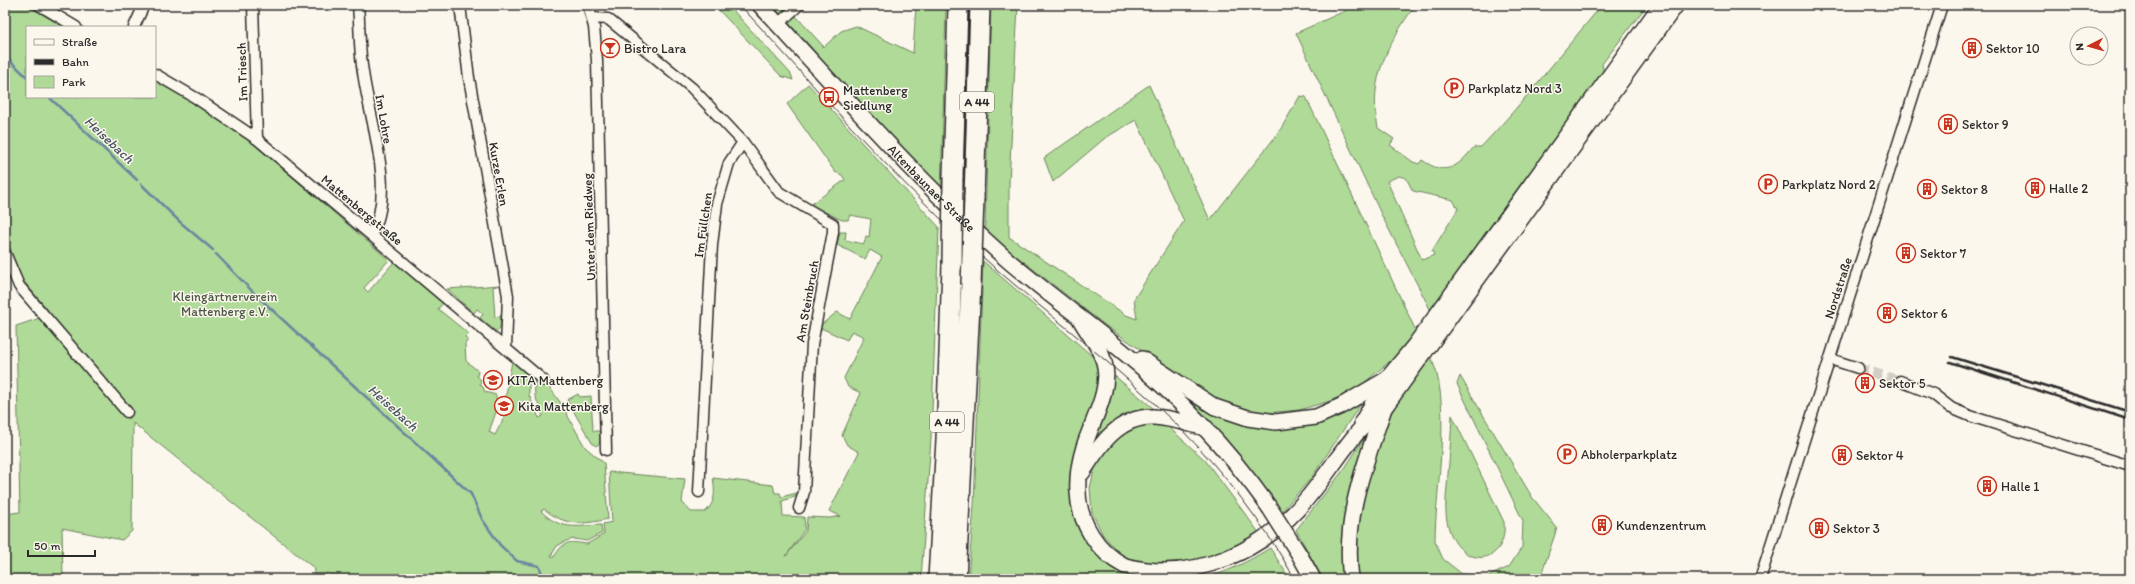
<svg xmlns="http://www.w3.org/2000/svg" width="2135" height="584" font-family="Itim,sans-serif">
	<rect width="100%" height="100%" fill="#fbf7ec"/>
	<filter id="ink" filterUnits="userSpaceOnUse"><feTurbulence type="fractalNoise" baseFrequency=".025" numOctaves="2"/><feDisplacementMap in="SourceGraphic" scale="8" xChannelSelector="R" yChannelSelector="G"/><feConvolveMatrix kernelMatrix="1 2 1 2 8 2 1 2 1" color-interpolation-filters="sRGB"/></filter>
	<g filter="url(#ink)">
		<path fill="#b0da97" stroke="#6e8261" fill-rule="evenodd" d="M 5,5 L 26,5 L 64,27 L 27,27 L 27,97 L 155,97 L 155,80 L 194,103 L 255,145 L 389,260 L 364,288 L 368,292 L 394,262 L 443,303 L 438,309 L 469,334 L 465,338 L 468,340 L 465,344 L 466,361 L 478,371 L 477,376 L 481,380 L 480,384 L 483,387 L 485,392 L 496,395 L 497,409 L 489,432 L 495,435 L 507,412 L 504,406 L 512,361 L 529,375 L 529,395 L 539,418 L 543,416 L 535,396 L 534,379 L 544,387 L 547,384 L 560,402 L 585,447 L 604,463 L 608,519 C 582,525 565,526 544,509 L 541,511 C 561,531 575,526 601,525 L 602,533 L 587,541 L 574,539 L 566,541 L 557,546 L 551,556 L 554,557 C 565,539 569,542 587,544 L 604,534 L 603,524 L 612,522 L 609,472 L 685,479 L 682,502 L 691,512 L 705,512 C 716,502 715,492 713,478 L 773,485 L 775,493 L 780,493 L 781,497 L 797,493 L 795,497 L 782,501 L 783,516 L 804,517 L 805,529 L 786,556 L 806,531 L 807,517 L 830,518 L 841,516 L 829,511 L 859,452 L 847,445 L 842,435 L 861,393 L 848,387 L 844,378 L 864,337 L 852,331 L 847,340 L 821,328 L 821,325 L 837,312 L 850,319 L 882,257 L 870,250 L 865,259 L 837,245 L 840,232 L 846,232 L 845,240 L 864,244 L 866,236 L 869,237 L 871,219 L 850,215 L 848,220 L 842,220 L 810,205 L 845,180 L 842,175 L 835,172 L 787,104 L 808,84 L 939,227 L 931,438 L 921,579 L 352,579 L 326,573 L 324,579 L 313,579 L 315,569 L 133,423 L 132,531 L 122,540 L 62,528 L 63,579 L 5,579 L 5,514 L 20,512 L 16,326 L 37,319 L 48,310 L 22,279 L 5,236 Z
			M 714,5 L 728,5 L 791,74 L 793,80 L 781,76 Z
			M 767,5 L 786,5 L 824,47 L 841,31 L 856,26 L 913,53 L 916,5 L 946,5 L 941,192 Z
			M 991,5 L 1018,5 L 1009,183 L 1009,237 L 1126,315 L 1137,319 L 1134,299 L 1184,221 L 1136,120 L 1105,138 L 1053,182 L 1044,158 L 1149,85 L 1210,220 L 1279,132 L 1300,96 L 1306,97 L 1416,331 L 1401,352 L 1358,388 L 1330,401 L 1299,410 L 1266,413 L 1233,408 L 1194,386 L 1106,326 L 988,234 L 985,227 Z
			M 1358,5 L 1415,5 C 1388,45 1368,78 1378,128 L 1394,139 L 1390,145 L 1413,162 L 1419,164 L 1422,160 C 1446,177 1458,167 1474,147 L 1481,147 C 1524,102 1562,52 1602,5 L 1647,5 L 1602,64 L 1604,74 L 1431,311 L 1382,216 L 1296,33 ZM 1399,176 L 1406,178 L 1413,191 L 1453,200 L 1458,209 L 1432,251 L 1434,255 L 1422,260 L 1387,181 Z
			M 983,261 L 1099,362 L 1101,380 L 1070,477 L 1072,500 L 1104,559 L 1133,577 L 1142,579 L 968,579 L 974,506 Z
			M 500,285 L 493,287 L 495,318 L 501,315 L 500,328 L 498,331 L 495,331 L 480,318 L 483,314 L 477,309 L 474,313 L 447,289 Z
			M 1429,354 C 1454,397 1435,490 1435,541 L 1443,559 L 1462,574 L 1487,577 L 1509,567 L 1522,547 L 1523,521 L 1457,384 L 1460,376 L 1532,497 L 1557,528 L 1540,579 L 1357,579 L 1355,524 L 1373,449 L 1390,415 Z
			M 1110,372 L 1159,413 L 1120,420 L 1101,433 L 1088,456 Z
			M 1175,389 L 1266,426 L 1364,399 L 1312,477 L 1281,512 L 1230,449 Z
			M 578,394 L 580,397 L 591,396 L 593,431 L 600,431 L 600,443 L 596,446 L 592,443 L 567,400 Z
			M 1452,415 L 1504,522 C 1508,567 1461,569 1449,529 C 1443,511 1447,492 1448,474 C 1450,454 1451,435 1452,415 Z
			M 1164,423 L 1205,460 L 1260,534 L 1246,544 L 1174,569 L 1134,561 L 1118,552 L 1103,535 L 1092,513 L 1090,488 L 1096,462 L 1107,445 L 1127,427 Z
			M 1370,429 L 1355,472 L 1345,517 L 1346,579 L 1323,579 L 1296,530 L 1345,468 Z
			M 1270,548 L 1290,579 L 1200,579 C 1225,574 1249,561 1270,548 Z"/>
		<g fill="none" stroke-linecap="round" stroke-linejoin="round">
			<path stroke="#6b85a0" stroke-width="2.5" d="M 5,56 L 27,77
				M 50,98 L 137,180
				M 141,184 L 180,222 L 213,250
				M 216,254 L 255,294 L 471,494 L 482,519 L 500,545 L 517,561 L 539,566 L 544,579"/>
			<path stroke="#d1cec5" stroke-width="10" stroke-dasharray="10 5" stroke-linecap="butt" d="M 1858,368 L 1900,381"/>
			<defs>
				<path id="street" d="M 39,5 L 76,27
					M 253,5 L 257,139
					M 358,5 C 360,27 359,50 363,72 C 369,119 397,192 371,235
					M 460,5 L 469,78 L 508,296 L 506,347
					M 588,5 L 594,27 L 597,60 L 606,450
					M 2127,5 L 2130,6
					M 592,18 L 608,19 L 692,88 L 743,142 L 779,192 L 833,224 L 833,232 L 812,344 L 804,492 L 799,508
					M 778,24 L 799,5
					M 134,27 L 144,5
					M 155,74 L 196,98 L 257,139 L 543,380
					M 5,253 L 19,286 L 127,412
					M 1830,359 L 1858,368
					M 1900,381 L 1933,394 L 1951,408 L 1970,416 L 2130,466
					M 699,492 L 712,245 L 717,204 L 729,163 L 743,142
					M 1760,579 L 1942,5"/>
				<g id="secondary">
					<path id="s1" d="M 760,5 C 842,93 920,184 1011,263 C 1047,293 1085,321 1121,350 C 1178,396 1227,448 1269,507"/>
					<path d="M 1079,317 C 1087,333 1099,344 1104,362 C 1112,389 1092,421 1084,447 C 1080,460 1077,478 1078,492 C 1079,522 1097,552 1125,566 C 1195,584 1266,550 1309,496 C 1326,476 1340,453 1357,433 C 1365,424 1375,416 1384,408 L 1676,5"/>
					<path d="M 1142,359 L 1215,407 L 1248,418 L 1276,422 L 1316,417 L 1341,406 L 1387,379"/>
					<path d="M 1362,422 L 1387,379 L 1415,345 L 1661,5"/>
					<path d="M 1082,473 C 1099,446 1118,416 1154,417 C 1172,418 1189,424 1206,428"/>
					<path d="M 1299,554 L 1313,579"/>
					<path d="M 1351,579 C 1343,518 1364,467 1383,411"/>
				</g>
				<path id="highway" d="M 953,177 L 958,5
					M 974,198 L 980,5
					M 938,579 L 946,440 L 952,265
					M 956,579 L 971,285"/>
			</defs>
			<use href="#street" stroke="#2b2b2b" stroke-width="13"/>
			<use href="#secondary" stroke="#2b2b2b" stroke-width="18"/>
			<use href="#highway" stroke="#2b2b2b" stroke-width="22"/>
			<use href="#street" stroke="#fbf7ec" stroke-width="10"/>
			<use href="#secondary" stroke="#fbf7ec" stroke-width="15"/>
			<use href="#highway" stroke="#fbf7ec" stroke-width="19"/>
			<path stroke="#2b2b2b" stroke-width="1" d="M 740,5 C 814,86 886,170 968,244 C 1036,306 1112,361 1178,426 C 1224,472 1263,523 1295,579"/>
			<path stroke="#2b2b2b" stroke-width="2.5" d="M 1952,357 L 2130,412
				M 1950,362 L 2130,420"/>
			<defs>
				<path id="secondary-bridge" d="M 1269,507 L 1299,554"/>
				<path id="highway-bridge" d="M 952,265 L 953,177
					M 971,285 L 974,198"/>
			</defs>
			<use href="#secondary-bridge" stroke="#2b2b2b" stroke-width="18" stroke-linecap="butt"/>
			<use href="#highway-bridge" stroke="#2b2b2b" stroke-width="22" stroke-linecap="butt"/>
			<use href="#secondary-bridge" stroke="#fbf7ec" stroke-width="15"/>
			<use href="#highway-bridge" stroke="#fbf7ec" stroke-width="19"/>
		</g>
	</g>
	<defs>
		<symbol id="bar-ring" viewBox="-11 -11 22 22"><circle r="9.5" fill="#fbf7ec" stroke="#c8321e" stroke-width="1.5"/><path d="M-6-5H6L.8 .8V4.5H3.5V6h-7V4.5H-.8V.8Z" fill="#c8321e"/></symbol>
		<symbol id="building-ring" viewBox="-11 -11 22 22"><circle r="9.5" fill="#fbf7ec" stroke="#c8321e" stroke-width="1.5"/><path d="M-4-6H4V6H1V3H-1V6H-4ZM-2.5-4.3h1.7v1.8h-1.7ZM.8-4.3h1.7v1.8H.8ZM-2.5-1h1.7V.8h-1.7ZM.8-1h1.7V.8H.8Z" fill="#c8321e"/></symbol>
		<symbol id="parking-ring" viewBox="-11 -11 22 22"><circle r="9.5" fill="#fbf7ec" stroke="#c8321e" stroke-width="1.5"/><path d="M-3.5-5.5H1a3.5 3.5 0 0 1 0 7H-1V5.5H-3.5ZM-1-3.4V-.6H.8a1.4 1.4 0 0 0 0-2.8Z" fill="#c8321e"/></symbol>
		<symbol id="bus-ring" viewBox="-11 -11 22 22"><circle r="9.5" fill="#fbf7ec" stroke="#c8321e" stroke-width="1.5"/><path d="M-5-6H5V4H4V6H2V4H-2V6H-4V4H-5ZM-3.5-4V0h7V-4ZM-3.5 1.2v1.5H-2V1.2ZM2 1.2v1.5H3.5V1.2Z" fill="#c8321e"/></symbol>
		<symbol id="school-ring" viewBox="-11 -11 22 22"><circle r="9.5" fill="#fbf7ec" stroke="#c8321e" stroke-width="1.5"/><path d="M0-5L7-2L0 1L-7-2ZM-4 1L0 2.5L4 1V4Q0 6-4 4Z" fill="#c8321e"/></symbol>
	</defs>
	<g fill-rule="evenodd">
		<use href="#bar-ring" x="599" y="37" width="22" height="22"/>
		<use href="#building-ring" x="1961" y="37" width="22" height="22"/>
		<use href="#parking-ring" x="1443" y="77" width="22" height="22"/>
		<use href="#bus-ring" x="818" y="86" width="22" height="22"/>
		<use href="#building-ring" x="1937" y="113" width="22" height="22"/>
		<use href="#parking-ring" x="1757" y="173" width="22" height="22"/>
		<use href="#building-ring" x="2024" y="177" width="22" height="22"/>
		<use href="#building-ring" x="1916" y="178" width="22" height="22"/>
		<use href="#building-ring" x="1895" y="242" width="22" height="22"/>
		<use href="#building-ring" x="1876" y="302" width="22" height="22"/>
		<use href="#school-ring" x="482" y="369" width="22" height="22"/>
		<use href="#building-ring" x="1854" y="372" width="22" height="22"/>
		<use href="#school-ring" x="493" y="395" width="22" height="22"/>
		<use href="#parking-ring" x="1556" y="443" width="22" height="22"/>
		<use href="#building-ring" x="1831" y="444" width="22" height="22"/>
		<use href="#building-ring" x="1976" y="475" width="22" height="22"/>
		<use href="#building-ring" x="1591" y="514" width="22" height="22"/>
		<use href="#building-ring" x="1808" y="517" width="22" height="22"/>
	</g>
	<g text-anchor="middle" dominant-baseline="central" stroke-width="3" stroke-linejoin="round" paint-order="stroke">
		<g fill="#fbf7ec" stroke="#696865" stroke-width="1">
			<rect x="960" y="92" width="34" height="20" rx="3"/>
			<rect x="930" y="412" width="34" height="20" rx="3"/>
		</g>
		<g font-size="12" font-weight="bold" fill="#2b2b2b">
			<text x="977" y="102">A 44</text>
			<text x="947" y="422">A 44</text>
		</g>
		<g font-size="13" fill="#2b2b2b" stroke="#fbf7ec" text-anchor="start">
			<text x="624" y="48">Bistro Lara</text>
			<text x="1986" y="48">Sektor 10</text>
			<text x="1468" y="88">Parkplatz Nord 3</text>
			<text x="843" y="90">Mattenberg<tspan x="843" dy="15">Siedlung</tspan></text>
			<text x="1962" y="124">Sektor 9</text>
			<text x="1782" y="184">Parkplatz Nord 2</text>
			<text x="2049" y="188">Halle 2</text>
			<text x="1941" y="189">Sektor 8</text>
			<text x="1920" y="253">Sektor 7</text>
			<text x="1901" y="313">Sektor 6</text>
			<text x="507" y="380">KITA Mattenberg</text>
			<text x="1879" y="383">Sektor 5</text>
			<text x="518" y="406">Kita Mattenberg</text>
			<text x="1581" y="454">Abholerparkplatz</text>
			<text x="1856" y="455">Sektor 4</text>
			<text x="2001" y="486">Halle 1</text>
			<text x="1616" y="525">Kundenzentrum</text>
			<text x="1833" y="528">Sektor 3</text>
		</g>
		<g font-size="13" fill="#2b2b2b" stroke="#fbf7ec">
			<text transform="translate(242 72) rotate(-92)">Im Triesch</text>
			<text transform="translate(384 119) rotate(80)">Im Lohre</text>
			<text transform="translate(499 174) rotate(80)">Kurze Erlen</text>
			<text stroke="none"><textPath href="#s1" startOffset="251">Altenbaunaer Straße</textPath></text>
			<text transform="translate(362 210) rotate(40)">Mattenbergstraße</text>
			<text transform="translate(703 225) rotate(-82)">Im Füllchen</text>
			<text transform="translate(589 227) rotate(-92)">Unter dem Riedweg</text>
			<text transform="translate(1838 288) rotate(-72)">Nordstraße</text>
			<text transform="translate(807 301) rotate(-80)">Am Steinbruch</text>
		</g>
		<g font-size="13" fill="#4c5746" stroke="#fbf7ec">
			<text x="225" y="296">Kleingärtnerverein<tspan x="225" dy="15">Mattenberg e.V.</tspan></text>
		</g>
		<g font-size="14" font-style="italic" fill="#4b5866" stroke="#fbf7ec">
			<text transform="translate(109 140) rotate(43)">Heisebach</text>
			<text transform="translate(393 408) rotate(42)">Heisebach</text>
		</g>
	</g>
	<rect width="2135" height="584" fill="none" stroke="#fbf7ec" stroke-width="20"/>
	<rect x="10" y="10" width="2115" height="564" fill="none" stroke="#2b2b2b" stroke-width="1.5" filter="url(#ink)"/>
	<rect x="26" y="26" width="130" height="72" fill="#fbf7ec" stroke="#a8a59f"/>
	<rect x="34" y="39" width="20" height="6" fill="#fbf7ec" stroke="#a8a59f"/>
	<text x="62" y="46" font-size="12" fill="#2b2b2b">Straße</text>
	<rect x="34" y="59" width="20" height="6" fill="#2b2b2b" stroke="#a8a59f"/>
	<text x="62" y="66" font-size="12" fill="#2b2b2b">Bahn</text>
	<rect x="34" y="76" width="20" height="12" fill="#b0da97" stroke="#a8a59f"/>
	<text x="62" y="86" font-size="12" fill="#2b2b2b">Park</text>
	<g transform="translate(2089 46) rotate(264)"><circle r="19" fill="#fbf7ec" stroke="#a8a59f"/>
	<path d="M0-3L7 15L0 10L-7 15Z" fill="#c8321e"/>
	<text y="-6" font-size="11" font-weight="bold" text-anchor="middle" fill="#2b2b2b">N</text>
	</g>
	<path d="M28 550v6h67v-6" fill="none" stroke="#2b2b2b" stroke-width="2"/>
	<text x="34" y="550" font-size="12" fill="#2b2b2b" stroke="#fbf7ec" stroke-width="3" paint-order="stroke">50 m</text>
</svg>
